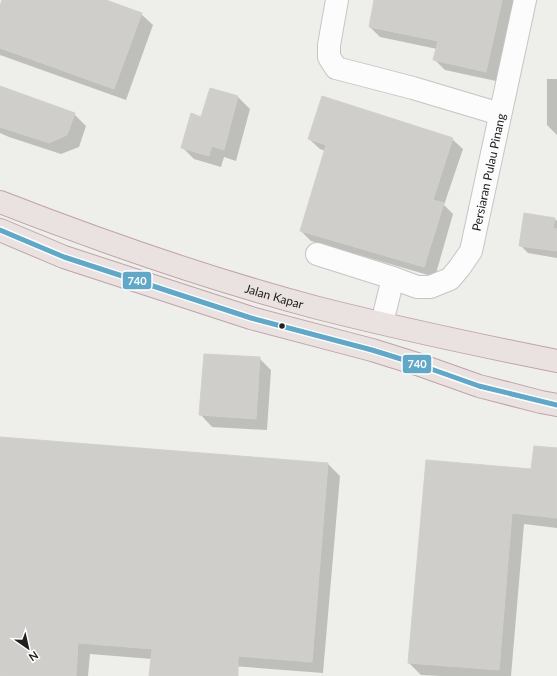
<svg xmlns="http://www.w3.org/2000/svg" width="557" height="676" font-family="Lato,sans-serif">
	<rect width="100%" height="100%" fill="#eeeeea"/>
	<path fill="#0003" d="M 3,0 L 103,0 L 141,14 L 153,25 L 126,100 L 0,55 L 0,9 Z
		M 375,0 L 515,0 L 496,81 L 445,70 L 435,60 L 437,49 L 380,37 L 370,27 Z
		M 547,79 L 557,79 L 557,135 L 547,125 Z
		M 0,87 L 74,114 L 86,126 L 79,147 L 61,154 L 9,137 L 0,133 Z
		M 238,97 L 250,109 L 236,161 L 224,157 L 221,167 L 194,159 L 182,147 L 202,118 Z
		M 309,139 L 452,139 L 463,149 L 444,205 L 453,214 L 435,277 L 311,241 L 301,231 L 325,151 L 320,149 Z
		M 555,219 L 557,221 L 557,258 L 528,253 L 520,245 Z
		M 259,358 L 271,370 L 267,430 L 212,427 L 201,415 Z
		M 0,438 L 328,464 L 340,476 L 323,673 L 219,665 L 218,676 L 150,676 L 152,659 L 90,654 L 88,676 L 0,676 Z
		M 557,449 L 557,528 L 524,524 L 511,676 L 441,676 L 421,675 L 409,663 L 532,470 Z"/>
	<path fill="#cfcecb" stroke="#d1d0cb" d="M 2,0 L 106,0 L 142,13 L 114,89 L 0,48 L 0,6 Z
		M 374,0 L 502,0 L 486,72 L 433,60 L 438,41 L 369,27 Z
		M 0,86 L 75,113 L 67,135 L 49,143 L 0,127 Z
		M 210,88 L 238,96 L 224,150 L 212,146 L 209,156 L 181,148 L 191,113 L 201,117 Z
		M 322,96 L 453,138 L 433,200 L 444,203 L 424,267 L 300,231 L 326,145 L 308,139 Z
		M 524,213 L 555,218 L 553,228 L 557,229 L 557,251 L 519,246 Z
		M 204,354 L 260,357 L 256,419 L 199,415 Z
		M 0,437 L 328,463 L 312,662 L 238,656 L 238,676 L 149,676 L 152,649 L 78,643 L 76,676 L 0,676 Z
		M 534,446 L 557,448 L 557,518 L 512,513 L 499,670 L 408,663 L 426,460 L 531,469 Z"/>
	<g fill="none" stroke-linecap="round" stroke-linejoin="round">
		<defs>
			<g id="minor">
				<path d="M 337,0 L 329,45 L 329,57 L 336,68 L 413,88 L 500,114"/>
				<path d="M 317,254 L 393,278 L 382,323"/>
				<path id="s1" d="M 393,278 L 417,287 L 430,287 L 450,279 L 460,267 L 471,251 L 525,0"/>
			</g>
			<g id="highway">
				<path id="s2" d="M 0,202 C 103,242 212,280 318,308 C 397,328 477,345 557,361"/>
				<path d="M 0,230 L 64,257 L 251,318 L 372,350 L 417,364 L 479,386 L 541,402 L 557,405"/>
			</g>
		</defs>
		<use href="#minor" stroke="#c5c5c4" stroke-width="24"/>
		<use href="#highway" stroke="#c1a3a7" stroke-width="24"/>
		<use href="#minor" stroke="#fcfcfc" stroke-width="22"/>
		<use href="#highway" stroke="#eae1e1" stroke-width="22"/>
		<defs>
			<path id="bus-1" d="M 0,230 L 64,257 L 251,318 L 372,350 L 417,364 L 479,386 L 557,405"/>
		</defs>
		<use href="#bus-1" stroke="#fff" stroke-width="8"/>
		<use href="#bus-1" stroke="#61a8c8" stroke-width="5"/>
	</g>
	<circle fill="#202020" stroke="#fff" stroke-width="1.5" cx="282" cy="326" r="3.5"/>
	<g text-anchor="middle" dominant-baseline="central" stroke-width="3.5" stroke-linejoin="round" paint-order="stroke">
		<g font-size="12" fill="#202020" stroke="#fff">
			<text stroke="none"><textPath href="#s1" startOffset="176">Persiaran Pulau Pinang</textPath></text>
			<text stroke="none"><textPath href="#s2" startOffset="290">Jalan Kapar</textPath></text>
		</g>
	</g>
	<g stroke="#fff" stroke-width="1.5">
		<rect x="122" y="271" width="30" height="19" rx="4" fill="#61a8c8"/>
		<rect x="402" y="354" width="30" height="20" rx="4" fill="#61a8c8"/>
	</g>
	<g font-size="11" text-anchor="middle" font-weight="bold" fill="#fff">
		<text x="137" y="285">740</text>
		<text x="417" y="368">740</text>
	</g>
	<g transform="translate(28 648) rotate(146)" stroke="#ffffff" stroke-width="3" paint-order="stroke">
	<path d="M0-3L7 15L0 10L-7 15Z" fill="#202020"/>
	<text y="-6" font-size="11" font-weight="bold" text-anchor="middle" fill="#202020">N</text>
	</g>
</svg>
